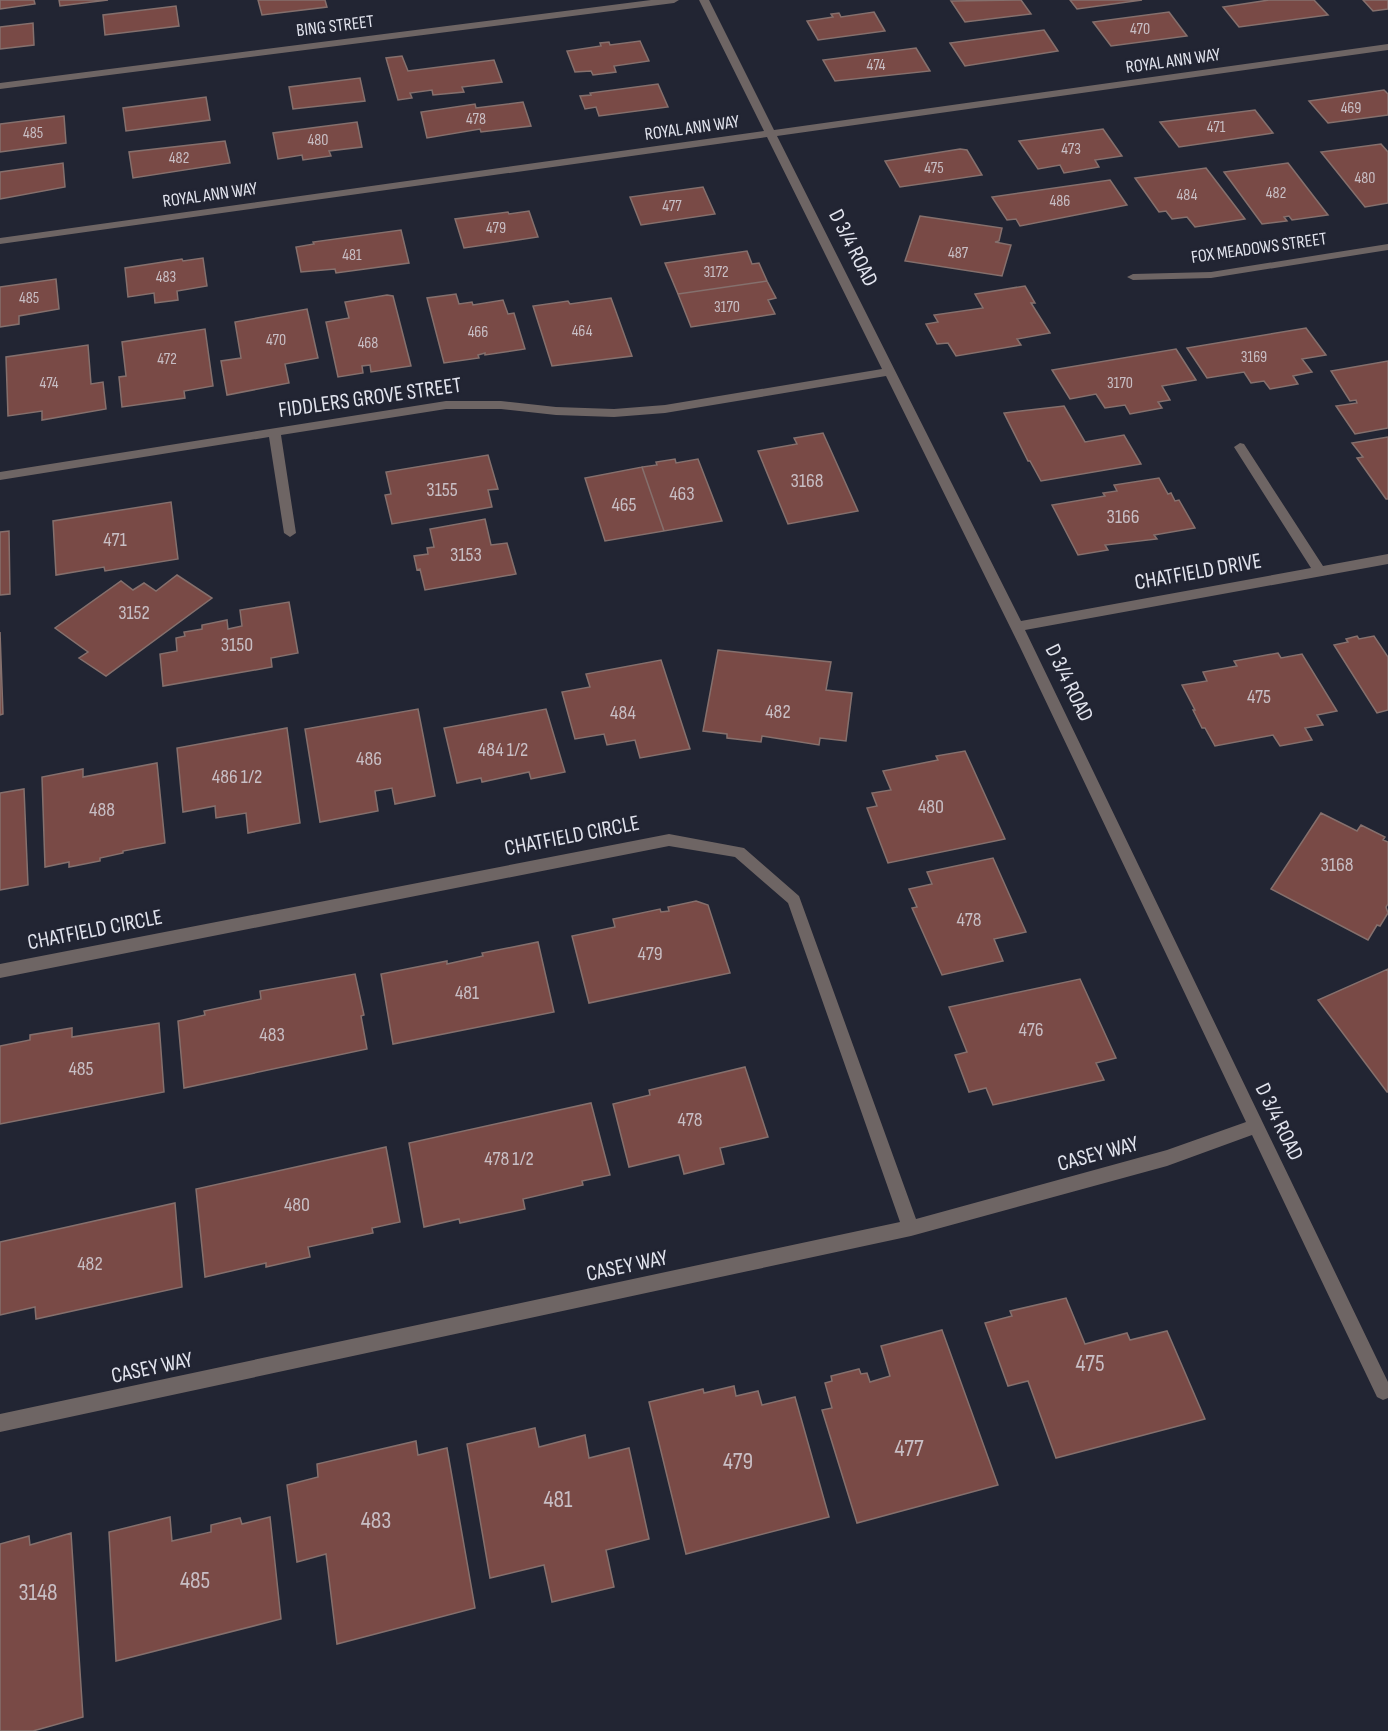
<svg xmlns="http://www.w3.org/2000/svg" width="1388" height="1731" font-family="'Sofia Sans Condensed',sans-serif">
	<rect width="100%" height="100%" fill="#222533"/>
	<path fill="#794a46" stroke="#85706d" stroke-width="1.5" d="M 0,0 L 34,0 L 35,4 L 0,9 Z
		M 59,0 L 108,0 L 60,6 Z
		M 258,0 L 325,0 L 327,7 L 262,15 Z
		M 1021,0 L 1031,14 L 965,22 L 951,1 Z
		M 1070,0 L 1142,0 L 1077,9 Z
		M 1269,0 L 1314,0 L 1328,15 L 1239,27 L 1223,7 Z
		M 1363,0 L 1388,0 L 1388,9 L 1373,11 Z
		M 176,6 L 179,26 L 105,35 L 103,15 Z
		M 874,12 L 885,31 L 818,40 L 807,21 L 833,17 L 831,14 L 839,13 L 841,17 Z
		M 1169,12 L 1187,36 L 1111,46 L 1093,22 Z
		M 33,23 L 34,45 L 0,49 L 0,27 Z
		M 1044,30 L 1058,51 L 965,66 L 950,43 Z
		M 640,41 L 649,61 L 614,66 L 616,72 L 593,75 L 591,71 L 575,72 L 567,51 L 601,46 L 600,43 L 609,42 L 610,45 Z
		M 916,48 L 930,71 L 835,81 L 823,60 Z
		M 402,56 L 408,71 L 494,60 L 502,82 L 462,87 L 464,92 L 433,95 L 432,90 L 410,93 L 412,98 L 398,100 L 386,58 Z
		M 360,78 L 365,101 L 293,109 L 289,87 Z
		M 658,84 L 668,107 L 599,116 L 596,107 L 585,109 L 580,96 L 591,95 L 590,93 Z
		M 1384,90 L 1388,94 L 1388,115 L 1328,123 L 1309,101 Z
		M 206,97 L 210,120 L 126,131 L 123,108 Z
		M 523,102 L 531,126 L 481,132 L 480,129 L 427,138 L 421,112 L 475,104 L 476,108 Z
		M 1255,110 L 1273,133 L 1179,147 L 1160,122 Z
		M 64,116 L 66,143 L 0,152 L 0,124 Z
		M 357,122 L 362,147 L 329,151 L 331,156 L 303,160 L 302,155 L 278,159 L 273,133 Z
		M 1103,129 L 1122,156 L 1095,160 L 1099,167 L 1064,173 L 1060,165 L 1038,169 L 1019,141 Z
		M 225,141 L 230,163 L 133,178 L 129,152 Z
		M 1381,144 L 1388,152 L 1388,203 L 1365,207 L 1321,152 Z
		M 960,149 L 967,150 L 982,175 L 900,187 L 885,161 Z
		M 63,163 L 65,187 L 0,199 L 0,172 Z
		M 1288,163 L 1328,215 L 1292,220 L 1289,216 L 1284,217 L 1287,221 L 1262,224 L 1224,172 Z
		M 1206,168 L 1245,219 L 1195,227 L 1187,217 L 1172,219 L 1166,211 L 1159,212 L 1135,178 Z
		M 1110,180 L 1127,205 L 1020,226 L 1016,219 L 1007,220 L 992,197 Z
		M 703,187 L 715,214 L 641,225 L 630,197 Z
		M 529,211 L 538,237 L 464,248 L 455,219 L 508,212 L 509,214 Z
		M 920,216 L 1002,228 L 999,241 L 995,242 L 1011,245 L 1002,276 L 905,261 Z
		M 401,230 L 409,263 L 336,273 L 335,269 L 301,272 L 296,247 L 314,244 L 313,242 Z
		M 747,251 L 752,264 L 759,263 L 767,281 L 678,294 L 665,263 Z
		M 203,258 L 207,286 L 177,291 L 178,300 L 155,303 L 154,293 L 128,297 L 125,268 L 182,259 L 183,261 Z
		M 56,279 L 59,309 L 19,316 L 19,324 L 0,327 L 0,287 Z
		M 767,281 L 776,298 L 768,300 L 775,314 L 691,327 L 678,294 Z
		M 1025,286 L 1035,303 L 1031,303 L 1050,333 L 1017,339 L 1021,345 L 956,356 L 948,343 L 937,344 L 926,324 L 938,322 L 934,315 L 983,308 L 975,294 Z
		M 456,294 L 459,304 L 472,302 L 473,305 L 503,300 L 508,314 L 514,313 L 525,349 L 485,355 L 485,353 L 478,355 L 479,358 L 444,363 L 427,298 Z
		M 387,295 L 393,296 L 411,366 L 371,372 L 370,365 L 362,366 L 363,373 L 338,377 L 326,322 L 349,318 L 345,302 Z
		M 611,298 L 632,356 L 552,366 L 533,306 L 568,301 L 570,304 Z
		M 307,309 L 318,358 L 285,364 L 289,383 L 227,395 L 221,361 L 241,358 L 235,322 Z
		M 1306,328 L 1326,355 L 1302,359 L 1312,372 L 1293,376 L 1298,384 L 1270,389 L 1264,381 L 1251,383 L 1244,372 L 1207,378 L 1187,348 Z
		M 205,329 L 213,386 L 184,391 L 185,398 L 122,407 L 119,377 L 126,376 L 122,342 Z
		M 88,345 L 91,384 L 103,382 L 106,409 L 42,420 L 42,411 L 8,416 L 6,357 Z
		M 1176,349 L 1196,380 L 1162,386 L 1170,400 L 1158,402 L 1162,408 L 1130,414 L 1125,405 L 1105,408 L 1096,394 L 1070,399 L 1052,370 Z
		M 1388,361 L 1388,428 L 1355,434 L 1336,406 L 1357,403 L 1356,400 L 1350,401 L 1331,371 Z
		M 1064,406 L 1085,442 L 1124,435 L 1141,464 L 1041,481 L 1030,461 L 1028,461 L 1004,413 Z
		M 823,433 L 858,511 L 788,524 L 758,451 L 797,444 L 794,438 Z
		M 1388,437 L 1388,499 L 1386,499 L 1357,458 L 1363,457 L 1352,443 Z
		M 488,455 L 498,489 L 488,490 L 492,507 L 392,524 L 385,495 L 391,494 L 386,472 Z
		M 675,459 L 676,463 L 698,459 L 722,521 L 664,531 L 642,467 L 657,465 L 656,462 Z
		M 642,467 L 664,531 L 605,541 L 585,478 Z
		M 1159,478 L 1168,494 L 1171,493 L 1175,501 L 1179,500 L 1195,528 L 1154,535 L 1157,539 L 1105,545 L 1108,550 L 1078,555 L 1052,505 L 1105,496 L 1103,493 L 1117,491 L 1114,485 Z
		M 171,502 L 178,559 L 105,571 L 104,567 L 56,575 L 53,521 Z
		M 485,519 L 491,545 L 507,543 L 516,574 L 425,590 L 420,569 L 417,570 L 414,556 L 428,554 L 427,548 L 434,547 L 430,529 Z
		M 9,531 L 10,594 L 0,595 L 0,532 Z
		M 177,575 L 212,598 L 106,676 L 79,658 L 88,652 L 55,628 L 121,581 L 133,590 L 144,583 L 156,591 Z
		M 289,602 L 298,653 L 271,658 L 272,667 L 163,686 L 160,654 L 177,651 L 176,638 L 185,636 L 184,632 L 202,629 L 202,625 L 227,620 L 228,629 L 242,626 L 240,610 Z
		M 0,632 L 3,714 L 0,715 Z
		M 1357,636 L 1359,639 L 1374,636 L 1388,657 L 1388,710 L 1377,713 L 1334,645 L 1348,642 L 1346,639 Z
		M 718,650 L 831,662 L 826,690 L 852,693 L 846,741 L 820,738 L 819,745 L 762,736 L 761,742 L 727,738 L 727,734 L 703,731 Z
		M 1278,653 L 1281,658 L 1302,654 L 1337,711 L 1317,715 L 1323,725 L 1305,728 L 1312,740 L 1280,746 L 1273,735 L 1215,746 L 1205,728 L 1202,728 L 1193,710 L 1195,710 L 1182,685 L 1207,681 L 1203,672 L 1237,666 L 1234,661 Z
		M 661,660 L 690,749 L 640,758 L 635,740 L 607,745 L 604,734 L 575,739 L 562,692 L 590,687 L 586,674 Z
		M 418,709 L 435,796 L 395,804 L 392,788 L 375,791 L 378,811 L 320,822 L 305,729 Z
		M 546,709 L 565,772 L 531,779 L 529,772 L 482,782 L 481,778 L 457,783 L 444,728 Z
		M 287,728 L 300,823 L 248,833 L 246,813 L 216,818 L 215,806 L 183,812 L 177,748 Z
		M 965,751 L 1005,839 L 888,863 L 867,808 L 877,806 L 872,793 L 891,790 L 883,771 L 938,760 L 936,756 Z
		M 157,763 L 165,843 L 123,851 L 123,853 L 100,858 L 100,861 L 69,867 L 69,862 L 45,867 L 42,777 L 83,769 L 83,777 Z
		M 24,789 L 28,885 L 0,890 L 0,793 Z
		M 1321,813 L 1357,831 L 1361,825 L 1385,837 L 1383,840 L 1388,842 L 1388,904 L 1386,907 L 1388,913 L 1380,926 L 1377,925 L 1368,940 L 1271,889 Z
		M 993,858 L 1026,932 L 994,939 L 1003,961 L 942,975 L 912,908 L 917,907 L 909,889 L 932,884 L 927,872 Z
		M 696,901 L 708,905 L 730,973 L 589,1003 L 572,936 L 615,927 L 613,919 L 660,909 L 661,912 L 669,911 L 668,907 Z
		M 538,942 L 554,1012 L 393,1044 L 381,974 L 447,961 L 447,964 L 483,956 L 482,953 Z
		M 1388,969 L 1388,1092 L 1387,1092 L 1318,1000 Z
		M 355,974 L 364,1015 L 361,1016 L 367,1049 L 184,1088 L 178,1021 L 205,1015 L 204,1011 L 261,999 L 260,991 Z
		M 1080,979 L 1116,1058 L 1096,1063 L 1104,1080 L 993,1105 L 986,1088 L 969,1092 L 955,1055 L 967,1052 L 949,1007 Z
		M 159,1023 L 164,1092 L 0,1124 L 0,1046 L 30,1040 L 30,1035 L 72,1028 L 72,1037 Z
		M 745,1067 L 768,1137 L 720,1148 L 724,1164 L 684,1174 L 679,1155 L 629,1167 L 613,1104 L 650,1095 L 649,1090 Z
		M 591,1103 L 610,1175 L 582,1181 L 583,1185 L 523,1199 L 525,1209 L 460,1223 L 459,1219 L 424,1227 L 409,1143 Z
		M 386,1147 L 400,1222 L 372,1228 L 373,1233 L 308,1247 L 310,1257 L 266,1267 L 266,1263 L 205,1277 L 196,1189 Z
		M 175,1203 L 182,1287 L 36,1319 L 35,1307 L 0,1315 L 0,1242 Z
		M 1066,1298 L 1085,1344 L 1127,1333 L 1130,1340 L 1167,1331 L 1205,1419 L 1056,1458 L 1028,1381 L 1008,1386 L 985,1323 L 1012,1316 L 1010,1311 Z
		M 942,1330 L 998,1485 L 857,1523 L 822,1410 L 832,1408 L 825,1383 L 832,1381 L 831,1376 L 859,1369 L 861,1374 L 867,1373 L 870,1382 L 890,1376 L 881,1346 Z
		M 734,1386 L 736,1396 L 758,1391 L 762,1405 L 795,1397 L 829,1517 L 686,1554 L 649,1402 L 703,1389 L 704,1393 Z
		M 535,1428 L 539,1447 L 585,1435 L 589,1458 L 629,1448 L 649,1539 L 606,1550 L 614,1587 L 552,1602 L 544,1565 L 490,1578 L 467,1444 Z
		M 416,1441 L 418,1455 L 447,1448 L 475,1608 L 337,1644 L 326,1554 L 297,1562 L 287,1485 L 318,1477 L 317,1464 Z
		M 170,1517 L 172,1541 L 211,1532 L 211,1525 L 240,1518 L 242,1524 L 270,1517 L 281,1619 L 116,1661 L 109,1532 Z
		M 71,1533 L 83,1717 L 33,1731 L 0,1731 L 0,1544 L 29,1536 L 30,1545 Z"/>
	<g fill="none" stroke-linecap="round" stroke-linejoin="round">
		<path fill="#6e6564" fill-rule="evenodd" d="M 651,0 L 679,0 L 674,3 L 0,89 L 0,83 Z
			M 699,0 L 709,0 L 774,130 L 1388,44 L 1388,50 L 777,136 L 1021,621 L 1311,568 L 1234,447 L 1240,443 L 1244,444 L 1323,566 L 1388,554 L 1388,564 L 1025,630 L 1388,1382 L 1388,1398 L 1383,1400 L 1377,1397 L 1252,1135 L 1167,1166 L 911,1236 L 0,1432 L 0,1414 L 900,1222 L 788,903 L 735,857 L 669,846 L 0,978 L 0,964 L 669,834 L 744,848 L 799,896 L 916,1219 L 1167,1150 L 1246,1122 L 1019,645 L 886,376 L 665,413 L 614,417 L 556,415 L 501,409 L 446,409 L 281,435 L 296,533 L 290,537 L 284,533 L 269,437 L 0,480 L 0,472 L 446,401 L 501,401 L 556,407 L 614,409 L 665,405 L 882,369 L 767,137 L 0,244 L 0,238 L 764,131 Z
			M 1388,244 L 1388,250 L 1211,278 L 1133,280 L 1127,277 L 1133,274 L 1211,272 Z"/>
	</g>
	<g text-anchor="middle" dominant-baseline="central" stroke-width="5" stroke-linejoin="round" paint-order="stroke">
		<g font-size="16" fill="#c8bec4">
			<text x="1140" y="29">470</text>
			<text x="876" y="65">474</text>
			<text x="1351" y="108">469</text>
			<text x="476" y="119">478</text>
			<text x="1216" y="127">471</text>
			<text x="33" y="133">485</text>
			<text x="318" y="140">480</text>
			<text x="1071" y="149">473</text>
			<text x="179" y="158">482</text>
			<text x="934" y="168">475</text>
			<text x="1365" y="178">480</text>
			<text x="1276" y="193">482</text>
			<text x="1187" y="195">484</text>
			<text x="1060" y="201">486</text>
			<text x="672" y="206">477</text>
			<text x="496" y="228">479</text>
			<text x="958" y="253">487</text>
			<text x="352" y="255">481</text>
			<text x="716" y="272">3172</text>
			<text x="166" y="277">483</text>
			<text x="29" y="298">485</text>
			<text x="727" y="307">3170</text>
			<text x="582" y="331">464</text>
			<text x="478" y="332">466</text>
			<text x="276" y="340">470</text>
			<text x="368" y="343">468</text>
			<text x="1254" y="357">3169</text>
			<text x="167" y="359">472</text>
			<text x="49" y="383">474</text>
			<text x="1120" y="383">3170</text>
		</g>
		<g font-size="18" fill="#e2e4ee" stroke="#222533">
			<text transform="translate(335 26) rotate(-7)">BING STREET</text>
			<text transform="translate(1173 61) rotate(-8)">ROYAL ANN WAY</text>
			<text transform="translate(692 128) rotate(-8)">ROYAL ANN WAY</text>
			<text transform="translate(210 195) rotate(-8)">ROYAL ANN WAY</text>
			<text transform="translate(1259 248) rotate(-8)">FOX MEADOWS STREET</text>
		</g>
		<g font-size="20" fill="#c8bec4">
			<text x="807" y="481">3168</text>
			<text x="442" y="490">3155</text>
			<text x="682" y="494">463</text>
			<text x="624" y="505">465</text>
			<text x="1123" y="517">3166</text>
			<text x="115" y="540">471</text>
			<text x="466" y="555">3153</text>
			<text x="134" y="613">3152</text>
			<text x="237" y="645">3150</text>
			<text x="1259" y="697">475</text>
			<text x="778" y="712">482</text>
			<text x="623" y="713">484</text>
			<text x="503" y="750">484 1/2</text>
			<text x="369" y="759">486</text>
			<text x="237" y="777">486 1/2</text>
			<text x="931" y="807">480</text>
			<text x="102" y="810">488</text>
			<text x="1337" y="865">3168</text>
			<text x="969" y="920">478</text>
			<text x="650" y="954">479</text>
			<text x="467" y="993">481</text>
			<text x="1031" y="1030">476</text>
			<text x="272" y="1035">483</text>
			<text x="81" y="1069">485</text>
			<text x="690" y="1120">478</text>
			<text x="509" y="1159">478 1/2</text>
			<text x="297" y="1205">480</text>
			<text x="90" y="1264">482</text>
		</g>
		<g font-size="22" fill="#e2e4ee" stroke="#222533">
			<text transform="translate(853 248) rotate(63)">D 3/4 ROAD</text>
			<text transform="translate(370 398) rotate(-8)">FIDDLERS GROVE STREET</text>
			<text transform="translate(1198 572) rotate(-10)">CHATFIELD DRIVE</text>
			<text transform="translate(1069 683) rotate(64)">D 3/4 ROAD</text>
			<text transform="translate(572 836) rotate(-11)">CHATFIELD CIRCLE</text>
			<text transform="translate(95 930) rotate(-11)">CHATFIELD CIRCLE</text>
			<text transform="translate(1279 1122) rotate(64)">D 3/4 ROAD</text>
			<text transform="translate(1098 1154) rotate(-15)">CASEY WAY</text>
			<text transform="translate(627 1266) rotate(-12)">CASEY WAY</text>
			<text transform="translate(152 1368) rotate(-12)">CASEY WAY</text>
		</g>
		<g font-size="24" fill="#c8bec4">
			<text x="1090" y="1363">475</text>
			<text x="909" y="1448">477</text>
			<text x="738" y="1461">479</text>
			<text x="558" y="1499">481</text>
			<text x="376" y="1520">483</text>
			<text x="195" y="1580">485</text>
			<text x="38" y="1592">3148</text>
		</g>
	</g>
</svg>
